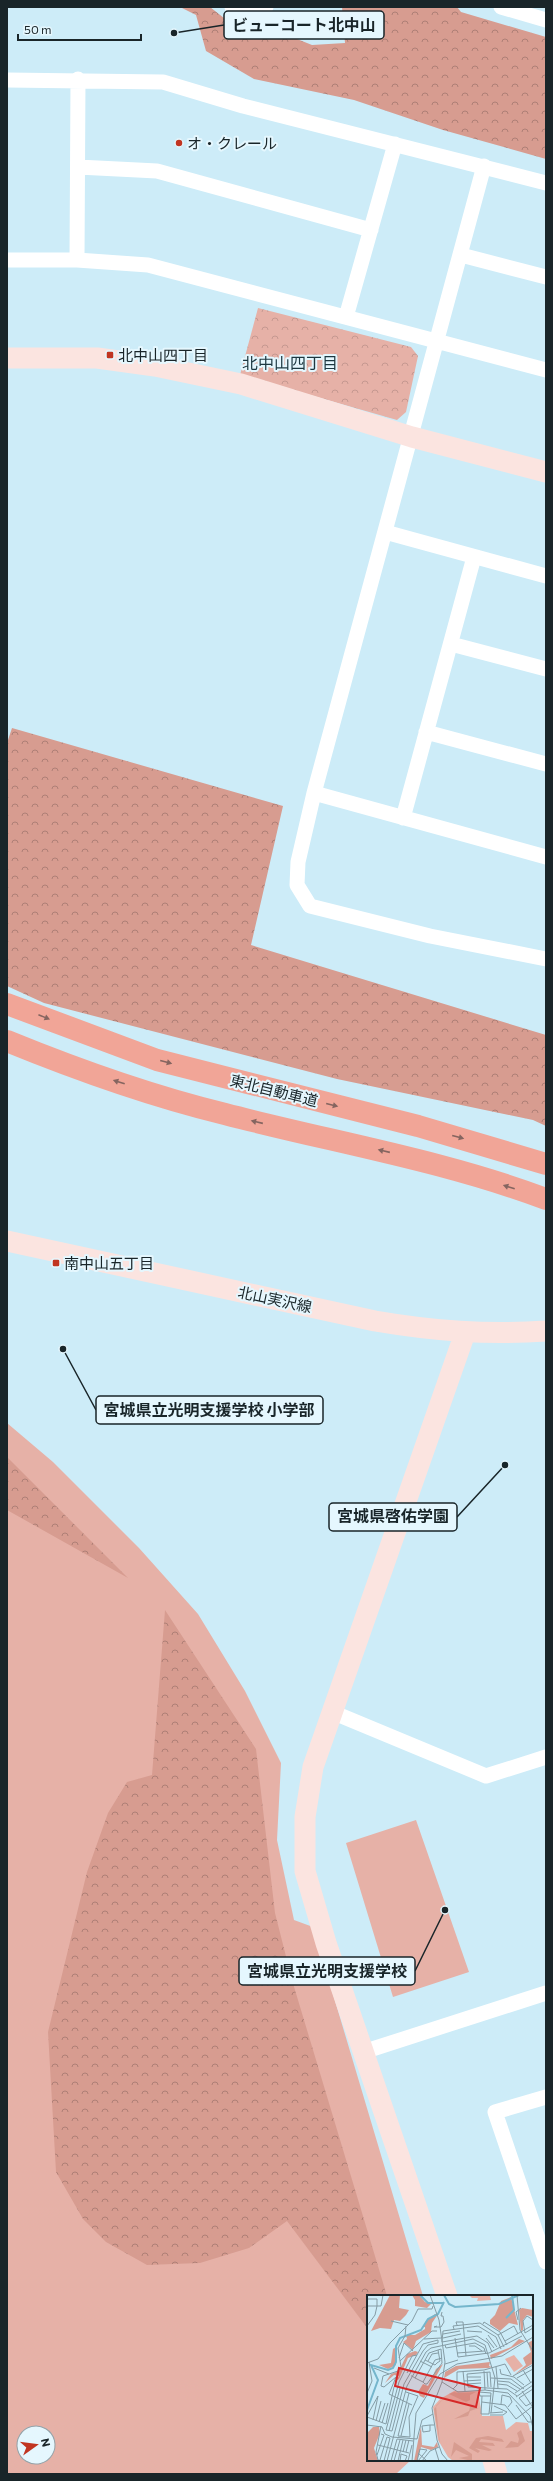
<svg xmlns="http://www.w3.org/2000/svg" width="553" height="2481" font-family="Commissioner,'Noto Sans JP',sans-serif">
	<defs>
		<pattern id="forest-crowns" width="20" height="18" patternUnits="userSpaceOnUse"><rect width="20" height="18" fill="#d79c90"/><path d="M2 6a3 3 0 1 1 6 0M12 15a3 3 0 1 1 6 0" fill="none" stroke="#ae7f76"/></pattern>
		<pattern id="park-crowns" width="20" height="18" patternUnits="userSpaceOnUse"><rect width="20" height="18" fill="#e6b1a7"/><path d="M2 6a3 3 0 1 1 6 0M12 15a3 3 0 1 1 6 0" fill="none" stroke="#c59890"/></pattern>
	</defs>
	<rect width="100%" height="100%" fill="#cdecf8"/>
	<path fill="#e6b1a7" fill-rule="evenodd" d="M 7,1423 L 53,1462 L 139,1548 L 198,1614 L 245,1691 L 281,1763 L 277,1840 L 294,1920 L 313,1927 L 423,2296 L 368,2296 L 368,2460 L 411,2460 L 396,2474 L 7,2474 ZM 24,2433 L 48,2433 L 48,2457 L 24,2457 Z
		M 416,1820 L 469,1972 L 393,1997 L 346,1843 Z"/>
	<path fill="url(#forest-crowns)" d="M 180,7 L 210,7 L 234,26 L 267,27 L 312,45 L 345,43 L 342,7 L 457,7 L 461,12 L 546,37 L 546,159 L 443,130 L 354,100 L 254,79 L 206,51 L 196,15 Z
		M 12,728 L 283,806 L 251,945 L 546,1035 L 546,1126 L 533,1120 L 337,1079 L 44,1003 L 7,986 L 7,743 Z
		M 7,1457 L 128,1578 L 7,1510 Z
		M 165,1610 L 256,1749 L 275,1913 L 292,1980 L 387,2296 L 368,2296 L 368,2329 L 287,2221 L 249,2248 L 200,2263 L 147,2265 L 106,2242 L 83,2219 L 56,2172 L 48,2032 L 87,1872 L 108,1813 L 127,1782 L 152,1775 Z"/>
	<path fill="url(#park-crowns)" d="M 258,308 L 411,347 L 418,356 L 406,412 L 397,420 L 240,375 Z"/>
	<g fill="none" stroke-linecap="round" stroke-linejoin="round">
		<path stroke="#fff" stroke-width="15" d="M 232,7 L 245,11 L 266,7
			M 501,7 L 546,20
			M 7,80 L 163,82 L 243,106 L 546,183
			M 484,166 L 314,793 L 298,862 L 297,885 L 310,906 L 430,936 L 546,959
			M 78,167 L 157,171 L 371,230
			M 461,255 L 546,277
			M 7,260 L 77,260 L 148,265 L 546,370
			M 77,260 L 78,79
			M 346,317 L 395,144
			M 385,532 L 546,576
			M 451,644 L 546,669
			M 426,732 L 546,764
			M 314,793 L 546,857
			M 403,818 L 474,557
			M 332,1712 L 486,1776 L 546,1757
			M 363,2052 L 546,1993
			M 546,2097 L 495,2112 L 546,2262"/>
		<path stroke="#fbe4e0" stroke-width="21" d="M 7,358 L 97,358 L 155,366 L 241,384 L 412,437 L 546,472
			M 7,1241 L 375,1321 C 434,1331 486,1335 546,1331
			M 447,2296 L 326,1943 L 305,1871 L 305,1817 L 313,1767 L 465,1333
			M 493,2460 L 497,2474"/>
		<path stroke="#f1a597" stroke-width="22" d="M 7,1004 L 157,1060 L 418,1126 L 546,1164
			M 7,1041 C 78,1070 151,1096 225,1114 C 332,1142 442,1160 546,1199"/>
	</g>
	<defs><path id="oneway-solid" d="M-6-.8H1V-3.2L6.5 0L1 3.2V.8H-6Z"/></defs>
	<g fill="#856560">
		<use href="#oneway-solid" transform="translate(44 1017) rotate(22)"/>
		<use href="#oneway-solid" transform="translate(166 1062) rotate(15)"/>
		<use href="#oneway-solid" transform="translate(119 1082) rotate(-162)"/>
		<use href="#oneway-solid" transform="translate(332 1105) rotate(14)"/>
		<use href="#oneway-solid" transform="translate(257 1122) rotate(-167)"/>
		<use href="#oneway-solid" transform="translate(458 1137) rotate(15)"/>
		<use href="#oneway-solid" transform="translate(384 1151) rotate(-167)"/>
		<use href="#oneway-solid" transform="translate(509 1187) rotate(-162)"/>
	</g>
	<g fill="#c13521" stroke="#e5f7fe" stroke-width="1.5">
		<circle cx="179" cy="143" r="4"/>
		<rect x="106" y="351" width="8" height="8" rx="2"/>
		<rect x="52" y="1259" width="8" height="8" rx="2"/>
	</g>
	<g text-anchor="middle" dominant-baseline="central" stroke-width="4" stroke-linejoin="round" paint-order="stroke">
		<g font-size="15" fill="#192529" stroke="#e5f7fe" text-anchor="start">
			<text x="187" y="143">オ・クレール</text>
			<text x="118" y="355">北中山四丁目</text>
			<text x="64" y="1263">南中山五丁目</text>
		</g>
		<g font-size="15" fill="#192529" stroke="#e5f7fe">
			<text transform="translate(274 1090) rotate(14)">東北自動車道</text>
			<text transform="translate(275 1299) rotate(12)">北山実沢線</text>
		</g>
		<g font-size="16" fill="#1d3740" stroke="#e5f7fe">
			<text x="290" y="362">北中山四丁目</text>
		</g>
	</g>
	<g transform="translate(367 2295)">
		<rect width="166" height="166" fill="#cdecf8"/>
		<path d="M 102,0 L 123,1 L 124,5 L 110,6 L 111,3 L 105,3 ZM 87,96 L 111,96 L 115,121 L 136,121 L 139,135 L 149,127 L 161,128 L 163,136 L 166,136 L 166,166 L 86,166 L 81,162 L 71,145 L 66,112 L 73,104 Z" fill="#e6b1a7"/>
		<path d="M 23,0 L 33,0 L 32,13 L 42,15 L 39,20 L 33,26 L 27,25 L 24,34 L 13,33 L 4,36 ZM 45,0 L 52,0 L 58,7 L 64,9 L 60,13 L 48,11 L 48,5 ZM 144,2 L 151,30 L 142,28 L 133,36 L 123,29 L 123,25 L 128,20 L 134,6 ZM 155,13 L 166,15 L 166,22 L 160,20 L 156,25 L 156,35 L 154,36 L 152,15 ZM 68,19 L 71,19 L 65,28 L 64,37 L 49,46 L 46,55 L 36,47 L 40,44 L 39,40 L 48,40 L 58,34 L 58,32 L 56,32 L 59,26 ZM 152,44 L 158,46 L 124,64 L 123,60 L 144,52 ZM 166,45 L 165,69 L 147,80 L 159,70 L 156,63 L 164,57 L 161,48 ZM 29,52 L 29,70 L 21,74 L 12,70 L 24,68 L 26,54 ZM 48,56 L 51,57 L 49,60 L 41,63 L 32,84 L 27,87 L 32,81 L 27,80 L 18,88 L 24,79 L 32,76 L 40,59 ZM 123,67 L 122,71 L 125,72 L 121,73 L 92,74 L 77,83 L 78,77 L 89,71 ZM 76,69 L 57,103 L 53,101 L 51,97 L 56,89 L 61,91 L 69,74 ZM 87,97 L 92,98 L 109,97 L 103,100 L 103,105 L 99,107 L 82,99 ZM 80,100 L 69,111 L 73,150 L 67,114 ZM 103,112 L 112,113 L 103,116 L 101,121 L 87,124 L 102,116 ZM 54,131 L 55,150 L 67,152 L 70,147 L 71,152 L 64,155 L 54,152 L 50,166 L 47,166 ZM 6,132 L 12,132 L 13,138 L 7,153 L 11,166 L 0,166 L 0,138 ZM 154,135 L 158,146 L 151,152 L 138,153 L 144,146 L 151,148 L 152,144 L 150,138 ZM 121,141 L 135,144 L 137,147 L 114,144 L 112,147 L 126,148 L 128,151 L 115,150 L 125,155 L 122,156 L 108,153 L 113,156 L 111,158 L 102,153 L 109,143 ZM 87,147 L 105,159 L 105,166 L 92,163 L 102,161 L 89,155 L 84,162 Z" fill="#d79c90"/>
		<path d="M 147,60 L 156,71 L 147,77 L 138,64 Z" fill="#e6b1a7"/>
		<path fill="none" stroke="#75b6cc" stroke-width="2" d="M 53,0 L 61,8 L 77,8M 77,0 L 82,9 L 88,12 L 132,9 L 152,0M 139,23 L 147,15 L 145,0M 0,115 L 11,85 L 4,70 L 21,75 L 26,73 L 29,67 L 29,51 L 33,43 L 54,35 L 61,24 L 71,19 L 77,7"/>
		<path fill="none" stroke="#859ca5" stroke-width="1" d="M 63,0 L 72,25 L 78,67 L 75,87 L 65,113 L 70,145 L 75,159 L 81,166M 150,0 L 153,35 L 166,56M 0,4 L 10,4 L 10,11 L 8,20 L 0,31M 0,11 L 14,11 L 16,0M 151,25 L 149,17 L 154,13M 166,25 L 160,21 L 156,26 L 158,38 L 166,33M 24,26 L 41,30M 116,29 L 117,27 L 133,37 L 140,50M 90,30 L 89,27 L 96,27 L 99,61M 39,31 L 38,41 L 31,53 L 34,72 L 31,76 L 16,81 L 14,91 L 17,92 L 29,82 L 22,99 L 45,110M 70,31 L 67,32 L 74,32 L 77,27 L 76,21 L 74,21 L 75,17M 87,34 L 86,31 L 113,28 L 131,40 L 137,52M 100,36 L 115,37M 76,39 L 93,36M 121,40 L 130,52M 131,40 L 147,31 L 151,39M 76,43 L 94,39M 88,43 L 91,62 L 122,58 L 155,41M 119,43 L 127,53M 57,44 L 74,43M 138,46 L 166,30M 37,48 L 46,56M 78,50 L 79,53 L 108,48 L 117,53 L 119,59M 102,51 L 108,51 L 115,56M 125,57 L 121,48 L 110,41 L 75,47 L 76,36 L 111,31 L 129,42 L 134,54M 90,58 L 118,56M 32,63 L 37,48M 58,65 L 68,70 L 70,68 L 73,66 L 71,55M 33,66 L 65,36 L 70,36M 53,66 L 65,72M 61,66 L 65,59 L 71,58M 0,68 L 11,64 L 23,48 L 45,26 L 51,14 L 65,14 L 66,11M 78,69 L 91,65M 129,72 L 131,93M 7,73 L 22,79M 133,74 L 134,79 L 147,82 L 157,90M 156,75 L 164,88M 96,76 L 98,96M 117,76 L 118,95M 120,77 L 121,92M 123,77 L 100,79 L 101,92 L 140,94 L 150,101M 123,77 L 124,92M 40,78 L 56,49 L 71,45 L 71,48 L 61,50 L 56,56 L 37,89 L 25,136 L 19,135 L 32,87 L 45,61 L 50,60M 44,81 L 45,81 L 48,83 L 56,87 L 58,89 L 60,89 L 75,68 L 74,54 L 62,58 L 48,83M 146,81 L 166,70M 100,82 L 114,82M 124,83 L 144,84 L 157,94M 150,83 L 166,74M 97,86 L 114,85M 131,86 L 142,87 L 153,94M 56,87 L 68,65 L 75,63M 75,87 L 91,97 L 118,95 L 141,98 L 163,121 L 166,133M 100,89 L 114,88M 131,89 L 140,90 L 150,96M 86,94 L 90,90 L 90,77 L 117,75 L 138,69 L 144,80M 166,94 L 152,103 L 159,111 L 166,107M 155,96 L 165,111M 39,97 L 51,101 L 42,122 L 43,142 L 31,141 L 42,98M 112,97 L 124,98 L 122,119 L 114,119 L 115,101M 112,97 L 113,101 L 124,101M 0,98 L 5,86 L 2,67M 148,98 L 166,86M 149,102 L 166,90M 115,107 L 138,110 L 149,124 L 166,111M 134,109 L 135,100 L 143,102 L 145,107 L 141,112M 149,110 L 161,127 L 165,127M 123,118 L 136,117M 123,120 L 136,120 L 140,117 L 127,111M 0,121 L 11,101 L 6,125M 0,122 L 19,129 L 27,92M 9,126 L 14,106M 12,127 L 18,108M 15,128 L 21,108M 0,130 L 15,132 L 18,139 L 25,142 L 50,144 L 55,125 L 66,119M 63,130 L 63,136 L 56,137 L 55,131 L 63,130 L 67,130M 14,131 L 9,157 L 11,165 L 15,166M 22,136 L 33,93M 34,141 L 42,109M 11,150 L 42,158M 68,153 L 72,166M 36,157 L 39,145M 39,157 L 42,145M 51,158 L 60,166M 10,160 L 17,140 L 14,139M 13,165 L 20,142 L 23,143M 17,166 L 23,143M 20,166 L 40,91 L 59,57 L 64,53 L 106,44 L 118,50 L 128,83 L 124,118M 24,166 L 30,144 L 46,146M 27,166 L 33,145M 31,166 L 36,145M 33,166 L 34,159 L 40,161 L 38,166M 41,166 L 45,150M 45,166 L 49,118 L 73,79 L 90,69 L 135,61 L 166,42M 50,166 L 53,154 L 60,155 L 51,166M 55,166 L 63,156 L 72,152"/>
		<path fill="#d62828" fill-opacity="0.15" stroke="#d62828" stroke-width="2" d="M 32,73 L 113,93 L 109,112 L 28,91 Z"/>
		<rect width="166" height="166" fill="none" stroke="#192529" stroke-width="2"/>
	</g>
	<path fill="none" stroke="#192529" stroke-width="1.5" d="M174 33L224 25M63 1349L96 1410M505 1465L457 1517M445 1910L415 1971"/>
	<g fill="#192529" stroke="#e5f7fe" stroke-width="1.5">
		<circle cx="174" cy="33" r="4"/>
		<circle cx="63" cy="1349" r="4"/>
		<circle cx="505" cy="1465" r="4"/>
		<circle cx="445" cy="1910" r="4"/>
	</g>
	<g fill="#e5f7fe" stroke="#192529" stroke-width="1.5">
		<rect x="224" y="11" width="160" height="28" rx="4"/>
		<rect x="96" y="1396" width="227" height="28" rx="4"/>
		<rect x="329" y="1503" width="128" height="28" rx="4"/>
		<rect x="239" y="1957" width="176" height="28" rx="4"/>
	</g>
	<g font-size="16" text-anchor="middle" font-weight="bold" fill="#192529">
		<text x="304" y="31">ビューコート北中山</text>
		<text x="209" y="1416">宮城県立光明支援学校 小学部</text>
		<text x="393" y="1522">宮城県啓佑学園</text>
		<text x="327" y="1977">宮城県立光明支援学校</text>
	</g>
	<rect width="553" height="2481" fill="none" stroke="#192529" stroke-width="16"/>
	<g transform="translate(36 2445) rotate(76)"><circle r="19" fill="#e5f7fe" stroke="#93a3a9"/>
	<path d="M0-3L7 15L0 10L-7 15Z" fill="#c13521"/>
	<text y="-6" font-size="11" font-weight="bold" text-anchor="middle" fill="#192529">N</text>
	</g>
	<path d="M18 34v6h123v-6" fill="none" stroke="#192529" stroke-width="2"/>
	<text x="24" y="34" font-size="12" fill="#192529" stroke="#e5f7fe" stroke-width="3" paint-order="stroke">50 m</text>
</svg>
